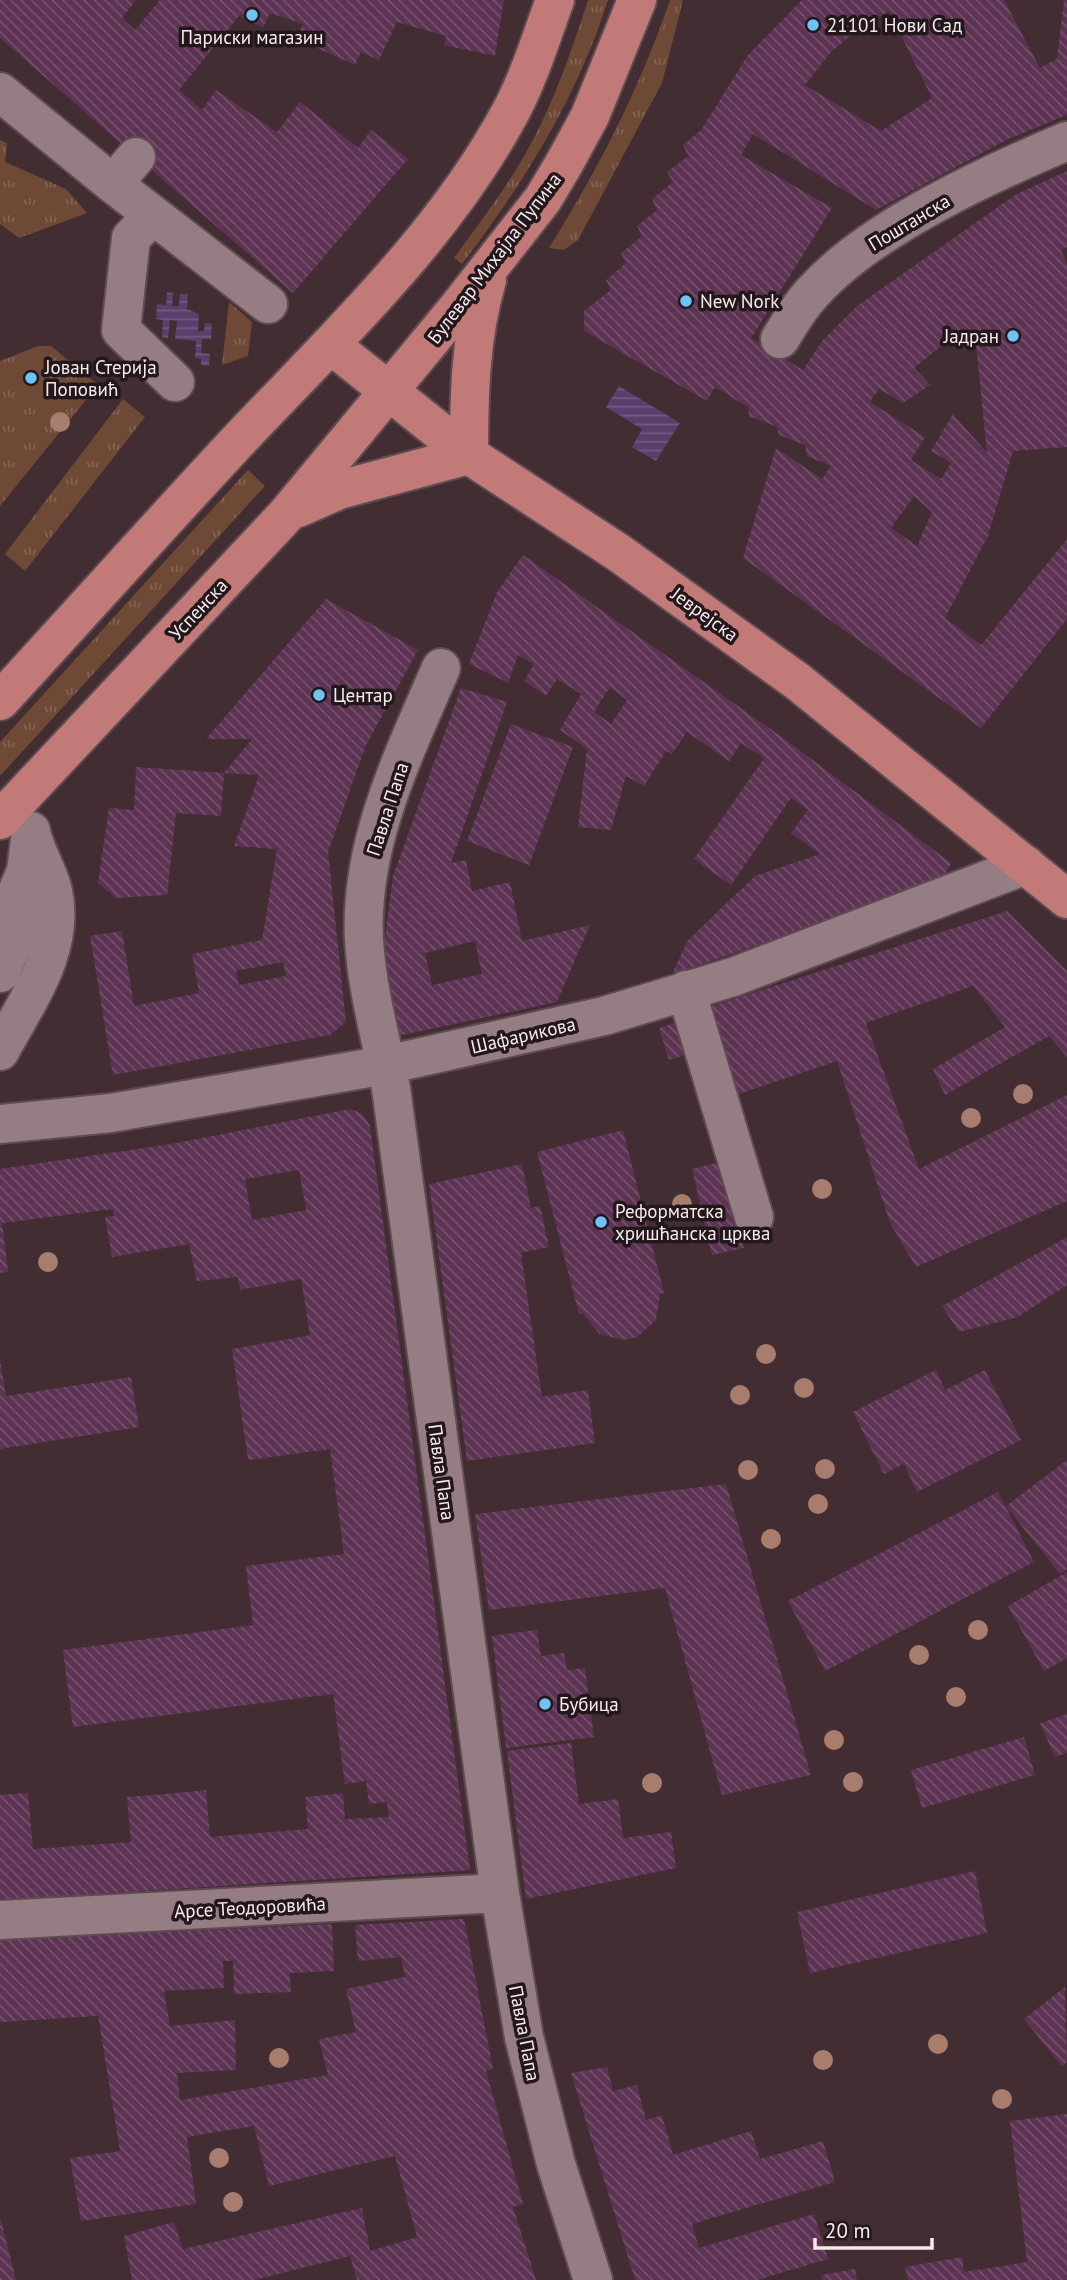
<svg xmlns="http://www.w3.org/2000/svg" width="1067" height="2280" font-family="'PT Sans',sans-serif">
	<defs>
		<pattern id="grass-tufts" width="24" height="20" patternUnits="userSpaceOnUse" patternTransform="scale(1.75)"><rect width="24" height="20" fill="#6e4a36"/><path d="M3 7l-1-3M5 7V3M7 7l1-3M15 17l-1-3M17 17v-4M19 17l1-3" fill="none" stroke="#836453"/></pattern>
		<pattern id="water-rules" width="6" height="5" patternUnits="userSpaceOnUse" patternTransform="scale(1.75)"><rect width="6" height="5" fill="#593f6b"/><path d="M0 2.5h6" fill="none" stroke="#725b80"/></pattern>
		<pattern id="building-back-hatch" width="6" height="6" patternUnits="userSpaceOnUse" patternTransform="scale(1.75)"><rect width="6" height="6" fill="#5d3353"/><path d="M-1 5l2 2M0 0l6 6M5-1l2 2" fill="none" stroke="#75516c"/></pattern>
	</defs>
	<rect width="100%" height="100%" fill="#422d33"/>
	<path fill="url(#grass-tufts)" d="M 588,0 L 608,0 C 577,98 524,183 462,264 L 454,258 C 479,223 506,189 527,151 C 553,105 572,50 588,0 Z
		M 670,0 L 683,0 L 662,83 L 578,240 L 564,250 L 549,248 C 600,166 638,92 670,0 Z
		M 0,140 L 7,143 L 5,162 L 66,189 L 87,213 L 19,238 L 0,224 Z
		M 229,302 L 252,322 L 248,356 L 222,365 Z
		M 38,346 L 51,346 L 98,385 L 0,506 L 0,361 Z
		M 123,399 L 145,417 L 25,571 L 5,554 Z
		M 248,470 L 265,486 L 0,776 L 0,742 Z"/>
	<path fill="url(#water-rules)" d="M 167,292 L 173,293 L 172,306 L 179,306 L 180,294 L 188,294 L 187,309 L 199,314 L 198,331 L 204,331 L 205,323 L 212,324 L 211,339 L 202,339 L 201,353 L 210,354 L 209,366 L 201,365 L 201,359 L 195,358 L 196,341 L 175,339 L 177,321 L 170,320 L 168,338 L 162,337 L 163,320 L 156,319 L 157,304 L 166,305 Z
		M 619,386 L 680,423 L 656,461 L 632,447 L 642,429 L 606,407 Z"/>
	<path fill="url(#building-back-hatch)" fill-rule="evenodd" d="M 0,0 L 136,0 L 122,18 L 135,30 L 160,0 L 504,0 L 495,56 L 444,45 L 446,36 L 397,22 L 379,60 L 361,52 L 355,65 L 297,39 L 303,24 L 270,13 L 263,27 L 239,16 L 179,90 L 202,110 L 216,90 L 277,132 L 300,102 L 358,148 L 371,130 L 408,159 L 293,293 L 0,38 Z
		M 802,0 L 1004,0 L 1040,68 L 1057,59 L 1064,0 L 1067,0 L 1067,115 L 1008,139 L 876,210 L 753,134 L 741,155 L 832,208 L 751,338 L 803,370 L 823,340 L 857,306 L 1015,195 L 1067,171 L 1067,247 L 1061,250 L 1067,264 L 1067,447 L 1013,451 L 988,536 L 945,618 L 981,645 L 1067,539 L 1067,619 L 981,728 L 743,558 L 776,448 L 822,479 L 831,466 L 807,456 L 805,445 L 779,435 L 777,427 L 749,416 L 748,407 L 715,387 L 707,401 L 584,331 L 584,311 L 611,290 L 606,280 L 626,263 L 621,253 L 642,236 L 637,226 L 657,210 L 652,199 L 673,182 L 667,172 L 688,156 L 683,145 L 701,130 L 748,55 ZM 889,11 L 932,98 L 881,131 L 805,85 L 830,53 L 860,27 ZM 957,333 L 964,350 L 976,344 L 987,453 L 953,414 L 931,451 L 951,463 L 941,479 L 911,460 L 925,437 L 870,402 L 879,389 L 903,403 L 930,385 L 914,368 ZM 914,496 L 932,512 L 917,546 L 891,528 Z
		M 523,555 L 779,735 L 951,863 L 940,884 L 672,974 L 688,940 L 755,876 L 820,854 L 791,833 L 808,810 L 791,798 L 731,885 L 694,859 L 764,758 L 741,743 L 729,761 L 687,732 L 672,754 L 666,751 L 644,786 L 626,776 L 611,830 L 578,827 L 587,749 L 560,730 L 581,694 L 557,679 L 546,696 L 524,681 L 534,664 L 518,655 L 508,683 L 469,664 L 497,592 ZM 610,687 L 627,700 L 611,724 L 594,712 Z
		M 326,599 L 418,650 L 366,745 L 328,852 L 346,1022 L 330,1035 L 113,1075 L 90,936 L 122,931 L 134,1006 L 199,993 L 192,954 L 262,940 L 277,849 L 234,846 L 259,775 L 224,773 L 252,739 L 206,739 ZM 283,962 L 286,976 L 239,985 L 236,971 Z
		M 461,688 L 507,702 L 451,863 L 466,860 L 472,891 L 510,882 L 522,941 L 590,925 L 557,1002 L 398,1036 L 382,962 L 393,876 ZM 475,941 L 482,974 L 432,985 L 425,953 Z
		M 511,724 L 573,747 L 529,865 L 467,841 Z
		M 136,767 L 224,773 L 221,816 L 176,813 L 167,895 L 116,898 L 98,883 L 109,808 L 134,810 Z
		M 1007,911 L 1067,971 L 1067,1057 L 1049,1036 L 945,1095 L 933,1069 L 1005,1027 L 973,986 L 866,1023 L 919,1169 L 1067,1095 L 1067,1201 L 916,1267 L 890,1223 L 837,1061 L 739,1094 L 709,1007 Z
		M 680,1021 L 691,1053 L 669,1060 L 659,1028 Z
		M 350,1109 L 363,1114 L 370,1126 L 470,1870 L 0,1900 L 0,1795 L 28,1793 L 33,1849 L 131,1842 L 127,1797 L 165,1794 L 206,1790 L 210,1837 L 308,1829 L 305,1797 L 343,1793 L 345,1819 L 389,1817 L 387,1802 L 369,1804 L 366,1781 L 345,1784 L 333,1694 L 73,1727 L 63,1650 L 253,1625 L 246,1566 L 344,1554 L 330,1449 L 248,1460 L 232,1349 L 310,1335 L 301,1279 L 240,1290 L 238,1277 L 197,1281 L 189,1244 L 112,1257 L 105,1217 L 114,1216 L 113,1209 L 2,1223 L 8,1272 L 0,1273 L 0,1169 L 171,1144 ZM 299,1170 L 306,1210 L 252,1220 L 245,1179 Z
		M 623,1130 L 664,1293 L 660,1294 L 656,1320 L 637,1337 L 624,1340 L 599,1334 L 583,1313 L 579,1314 L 537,1152 Z
		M 724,1161 L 744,1248 L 712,1255 L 692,1169 Z
		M 522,1164 L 531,1208 L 540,1206 L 549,1247 L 521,1253 L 542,1397 L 588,1390 L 595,1443 L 467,1461 L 429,1184 Z
		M 1067,1237 L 1067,1285 L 1018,1317 L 959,1332 L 942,1306 Z
		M 0,1359 L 6,1396 L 131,1377 L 139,1427 L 0,1449 Z
		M 936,1370 L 945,1390 L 985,1370 L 1021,1440 L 917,1492 L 904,1464 L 884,1474 L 853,1412 Z
		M 1067,1460 L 1067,1569 L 1060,1574 L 1006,1506 Z
		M 726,1484 L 811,1775 L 722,1795 L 665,1588 L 489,1610 L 475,1514 Z
		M 998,1492 L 1034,1562 L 825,1671 L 788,1601 Z
		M 1067,1572 L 1067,1658 L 1044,1671 L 1008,1606 Z
		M 537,1630 L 541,1656 L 564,1653 L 567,1670 L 585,1668 L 594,1737 L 506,1748 L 492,1636 Z
		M 1067,1714 L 1067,1753 L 1055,1757 L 1040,1723 Z
		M 1024,1737 L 1035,1775 L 922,1808 L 911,1770 Z
		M 571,1743 L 579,1804 L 618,1799 L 623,1838 L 671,1832 L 676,1868 L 526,1899 L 507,1751 Z
		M 975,1871 L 987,1933 L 810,1973 L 797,1912 Z
		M 464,1919 L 493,2069 L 486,2071 L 523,2204 L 513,2207 L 536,2280 L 357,2280 L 350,2256 L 254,2280 L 132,2280 L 124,2236 L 174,2222 L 183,2249 L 362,2208 L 370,2251 L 417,2237 L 395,2156 L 269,2186 L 254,2126 L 187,2137 L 196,2204 L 81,2221 L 70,2158 L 120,2151 L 98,2016 L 0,2022 L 0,1940 L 332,1924 L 334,1971 L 290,1973 L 291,1992 L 234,1994 L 233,1961 L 223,1961 L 224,1988 L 164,1991 L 170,2026 L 235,2020 L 236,2070 L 177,2073 L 180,2100 L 328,2075 L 319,2039 L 356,2032 L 346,1989 L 405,1977 L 401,1957 L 358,1961 L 355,1925 Z
		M 1065,1987 L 1067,2062 L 1062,2066 L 1024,2019 Z
		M 607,2067 L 613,2091 L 637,2085 L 646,2120 L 662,2115 L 673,2155 L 751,2131 L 760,2159 L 823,2141 L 835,2182 L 692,2224 L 699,2248 L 814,2214 L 828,2259 L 757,2280 L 635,2280 L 571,2073 Z
		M 1067,2114 L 1067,2280 L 908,2280 L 905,2267 L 962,2257 L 964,2272 L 1027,2262 L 1010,2121 Z
		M 0,2220 L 1,2220 L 16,2280 L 0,2280 Z
		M 855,2269 L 857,2280 L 822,2280 L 821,2275 Z"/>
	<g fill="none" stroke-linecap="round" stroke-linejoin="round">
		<defs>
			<path id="minor" d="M 0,92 L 113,184 L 268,304
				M 113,184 L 136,157
				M 153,215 L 131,238 L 121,330 L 175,382
				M 780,339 C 790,323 800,305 814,291 C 871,228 989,174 1067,141
				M 441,668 C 404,754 359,844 364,940 C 367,990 381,1039 391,1088 L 500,1893 L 524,2037 L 556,2164 L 593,2280
				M 0,920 L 15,897 L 26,871 L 31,831
				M 0,973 L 34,895
				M 686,990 L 754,1217
				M 0,1051 C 26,1002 66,950 53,891 C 48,870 35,852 31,831
				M 0,1124 L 111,1113 L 386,1065 L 604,1016 L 733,977 L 1026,865
				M 0,1920 L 500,1893"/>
			<path id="major" d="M 331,345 L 469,455 L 619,553 L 797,681 L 1067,899
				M 469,455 C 469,396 470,338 487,280
				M 298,508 L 339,490 L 469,455
				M 0,701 C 79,615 157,528 236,443 C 333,340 442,239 510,113 C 529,78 541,38 555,0
				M 0,820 L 286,515 L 460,305 L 543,199 L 565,162 L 590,116 L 637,0"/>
		</defs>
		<use href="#minor" stroke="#5e4c52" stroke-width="42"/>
		<use href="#major" stroke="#5e4c52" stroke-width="42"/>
		<use href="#minor" stroke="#967c83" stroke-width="38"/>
		<use href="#major" stroke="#c17a78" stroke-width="38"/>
	</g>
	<g fill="#a97d6d">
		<circle cx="60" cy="422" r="10"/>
		<circle cx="1023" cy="1094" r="10"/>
		<circle cx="971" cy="1118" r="10"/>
		<circle cx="822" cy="1189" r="10"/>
		<circle cx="682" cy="1204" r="10"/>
		<circle cx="48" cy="1262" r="10"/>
		<circle cx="766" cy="1354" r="10"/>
		<circle cx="804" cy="1388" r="10"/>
		<circle cx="740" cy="1395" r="10"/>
		<circle cx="825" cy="1469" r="10"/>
		<circle cx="748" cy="1470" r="10"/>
		<circle cx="818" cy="1504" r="10"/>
		<circle cx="771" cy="1539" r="10"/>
		<circle cx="978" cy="1630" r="10"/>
		<circle cx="919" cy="1655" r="10"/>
		<circle cx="956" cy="1697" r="10"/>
		<circle cx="834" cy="1740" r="10"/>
		<circle cx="853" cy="1782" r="10"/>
		<circle cx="652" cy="1783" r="10"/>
		<circle cx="938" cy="2044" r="10"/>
		<circle cx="279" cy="2058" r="10"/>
		<circle cx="823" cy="2060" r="10"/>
		<circle cx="1002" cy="2099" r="10"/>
		<circle cx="219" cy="2158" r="10"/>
		<circle cx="233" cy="2202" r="10"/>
	</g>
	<g fill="#6fc2f4" stroke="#22181b" stroke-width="2.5">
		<circle cx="252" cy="15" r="7"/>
		<circle cx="813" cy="25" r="7"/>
		<circle cx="686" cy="301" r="7"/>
		<circle cx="1013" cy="336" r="7"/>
		<circle cx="31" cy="378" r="7"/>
		<circle cx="319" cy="695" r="7"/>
		<circle cx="601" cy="1222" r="7"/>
		<circle cx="545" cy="1704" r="7"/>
	</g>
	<g text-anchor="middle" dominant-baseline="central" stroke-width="7" stroke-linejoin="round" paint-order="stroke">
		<g font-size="19" fill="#f8e9ed" stroke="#22181b" text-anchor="start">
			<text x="827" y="25">21101 Нови Сад</text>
			<text x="252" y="37" text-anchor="middle">Париски магазин</text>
			<text x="700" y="301">New Nork</text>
			<text x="999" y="336" text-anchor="end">Јадран</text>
			<text x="45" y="367">Јован Стерија<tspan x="45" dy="22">Поповић</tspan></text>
			<text x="333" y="695">Центар</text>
			<text x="615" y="1211">Реформатска<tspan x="615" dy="22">хришћанска црква</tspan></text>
			<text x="559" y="1704">Бубица</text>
		</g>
		<g font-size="19" fill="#f8e9ed" stroke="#22181b">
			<text transform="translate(909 222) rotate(-31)">Поштанска</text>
			<text transform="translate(494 258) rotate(-53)">Булевар Михајла Пупина</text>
			<text transform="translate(198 609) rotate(-47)">Успенска</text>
			<text transform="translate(705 614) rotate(36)">Јеврејска</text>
			<text transform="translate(387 809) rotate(-72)">Павла Папа</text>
			<text transform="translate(523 1035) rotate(-13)">Шафарикова</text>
			<text transform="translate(442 1472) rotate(82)">Павла Папа</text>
			<text transform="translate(250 1907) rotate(-3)">Арсе Теодоровића</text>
			<text transform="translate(525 2033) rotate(79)">Павла Папа</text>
		</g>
	</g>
	<path d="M815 2238v10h117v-10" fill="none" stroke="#f8e9ed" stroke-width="3.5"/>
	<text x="825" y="2238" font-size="21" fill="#f8e9ed" stroke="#22181b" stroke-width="5" paint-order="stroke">20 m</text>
</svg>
